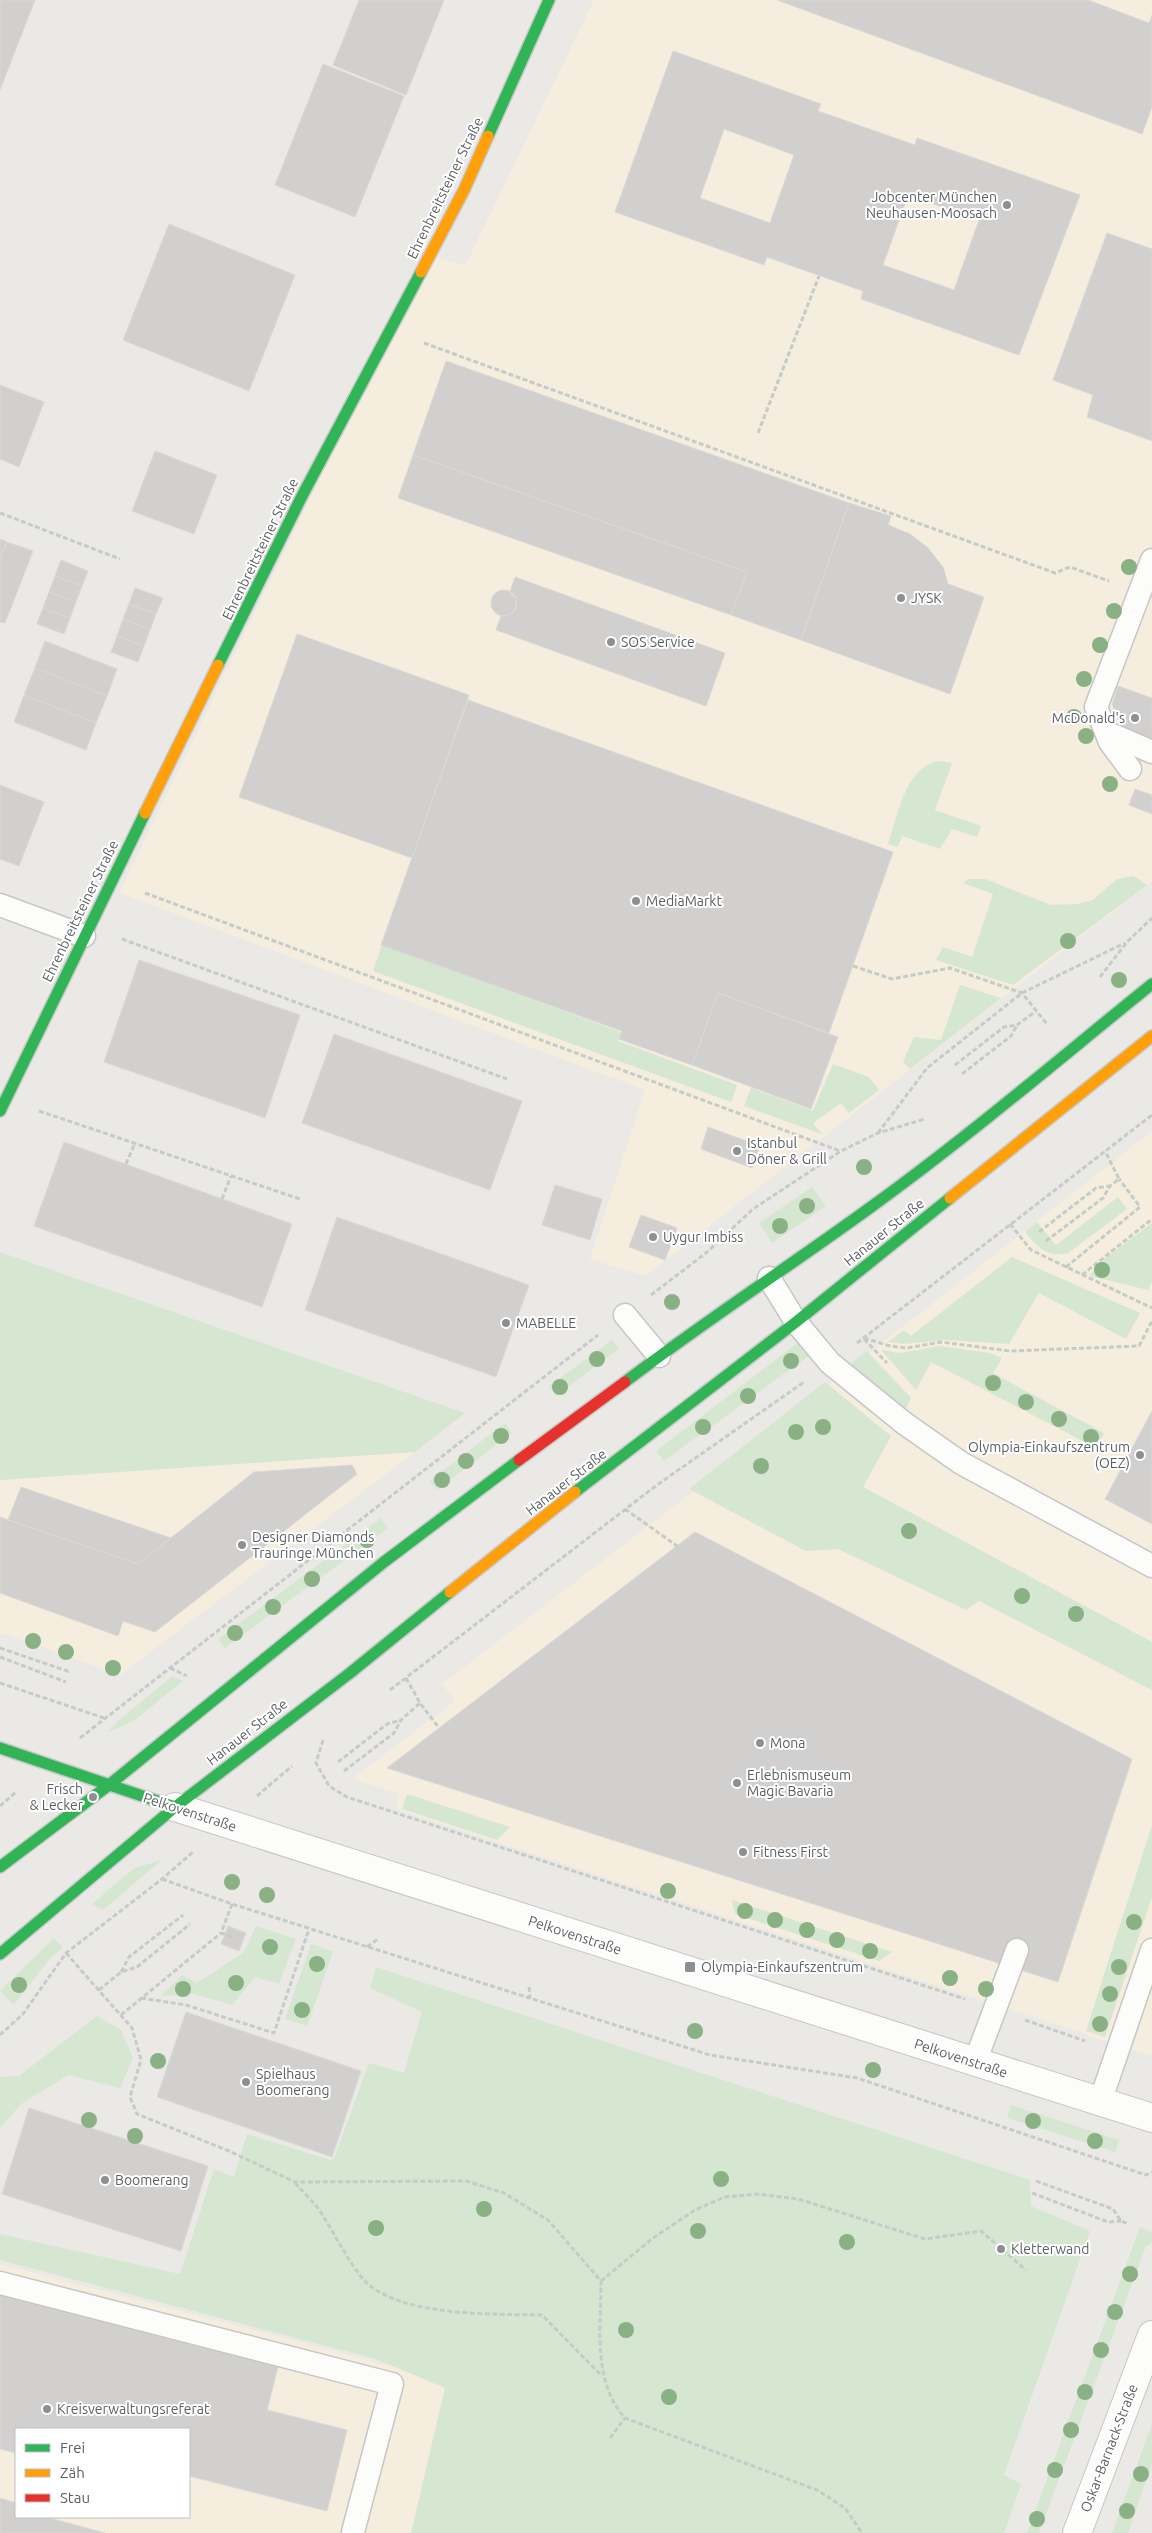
<svg xmlns="http://www.w3.org/2000/svg" width="1152" height="2533" font-family="Ubuntu,sans-serif">
	<rect width="100%" height="100%" fill="#ebe9e6"/>
	<path fill="#f5edde" fill-rule="evenodd" d="M 594,0 L 1152,0 L 1152,881 L 645,1276 L 590,1259 L 645,1090 L 119,893 L 428,254 L 465,266 Z
		M 1152,1131 L 1152,2056 L 396,1809 L 400,1794 L 352,1779 L 455,1701 L 442,1684 L 690,1494 Z
		M 415,1452 L 120,1675 L 0,1632 L 0,1480 Z
		M 0,2264 L 490,2392 L 446,2533 L 0,2533 ZM 16,2429 L 189,2429 L 189,2517 L 16,2517 Z"/>
	<path fill="#d5e7d0" d="M 939,761 L 952,763 L 935,810 L 981,826 L 977,837 L 952,829 L 940,849 L 902,836 L 898,847 L 888,844 C 898,815 905,767 939,761 Z
		M 1134,876 L 1147,885 L 1013,985 L 936,960 L 943,947 L 972,957 L 993,894 L 963,883 L 969,879 L 985,879 L 1051,905 L 1077,904 L 1093,900 L 1117,879 Z
		M 382,945 L 621,1032 L 618,1041 L 737,1085 L 731,1102 L 373,971 Z
		M 960,985 L 1001,998 L 910,1069 L 903,1062 L 914,1037 L 941,1040 Z
		M 833,1064 L 869,1077 L 879,1090 L 849,1113 L 841,1103 L 813,1123 L 822,1134 L 744,1106 L 751,1088 L 813,1111 Z
		M 812,1187 L 826,1206 L 772,1243 L 759,1223 Z
		M 1118,1197 L 1127,1209 L 1068,1253 C 1046,1258 1038,1247 1025,1232 L 1037,1222 L 1056,1245 Z
		M 1152,1223 L 1152,1282 L 1148,1290 L 1090,1276 L 1098,1264 Z
		M 0,1252 L 465,1413 L 415,1452 L 0,1480 Z
		M 1012,1257 L 1140,1313 L 1126,1339 L 1039,1293 L 1009,1344 L 946,1340 L 904,1344 L 888,1342 L 904,1330 L 911,1336 Z
		M 612,1340 L 619,1349 L 556,1396 L 549,1386 Z
		M 799,1342 L 810,1355 L 664,1461 L 656,1451 Z
		M 939,1346 L 990,1353 L 1002,1358 L 993,1373 L 1104,1433 L 1096,1448 L 931,1362 L 916,1390 L 881,1350 L 901,1353 Z
		M 867,1351 L 911,1398 L 905,1411 L 848,1366 Z
		M 825,1382 L 891,1436 L 863,1487 L 1152,1642 L 1152,1690 L 979,1601 L 966,1610 L 838,1549 L 806,1551 L 689,1489 Z
		M 505,1423 L 512,1433 L 437,1490 L 429,1481 Z
		M 381,1518 L 388,1528 L 225,1648 L 218,1639 Z
		M 172,1676 L 183,1681 L 135,1720 L 107,1733 L 117,1722 Z
		M 407,1794 L 510,1827 L 497,1840 L 402,1809 Z
		M 1152,1825 L 1152,1897 L 1105,2037 L 1086,2031 Z
		M 162,1860 L 103,1910 L 92,1904 L 134,1868 Z
		M 732,1900 L 892,1952 L 879,1961 L 735,1914 Z
		M 256,1926 L 296,1939 L 279,1984 L 255,1977 L 232,2005 L 193,1994 L 161,1996 L 182,1975 L 197,1983 L 244,1952 Z
		M 54,1938 L 63,1948 L 51,1957 L 14,2005 L 0,1991 Z
		M 311,1944 L 333,1952 L 307,2026 L 285,2019 Z
		M 376,1967 L 1030,2180 L 1031,2206 L 1090,2231 L 1004,2475 L 1021,2484 L 1004,2533 L 411,2533 L 445,2388 L 376,2359 L 0,2260 L 0,2234 L 180,2274 L 214,2169 L 234,2177 L 247,2134 L 333,2161 L 369,2063 L 404,2073 L 422,2012 L 370,1988 Z
		M 97,2016 L 121,2030 L 133,2058 L 120,2088 L 68,2075 L 21,2104 L 0,2128 L 0,2077 L 19,2076 Z
		M 1011,2105 L 1119,2140 L 1115,2152 L 1007,2118 Z
		M 1140,2227 L 1152,2232 L 1152,2243 L 1146,2246 L 1039,2533 L 1027,2533 Z
		M 1152,2424 L 1152,2464 L 1128,2533 L 1112,2533 Z"/>
	<path fill="#d2d0cf" stroke="#dad8d5" fill-rule="evenodd" d="M 0,0 L 35,0 L 0,90 Z
		M 359,0 L 444,0 L 406,95 L 333,65 Z
		M 777,0 L 1088,0 L 1149,23 L 1152,15 L 1152,107 L 1142,134 Z
		M 673,51 L 821,104 L 818,111 L 915,145 L 917,138 L 1080,195 L 1019,355 L 861,299 L 863,291 L 767,257 L 764,265 L 615,212 ZM 724,129 L 794,155 L 770,223 L 700,198 ZM 908,195 L 979,220 L 954,290 L 883,265 Z
		M 323,64 L 404,96 L 355,217 L 275,185 Z
		M 169,224 L 295,275 L 249,391 L 123,340 Z
		M 1107,233 L 1152,249 L 1152,441 L 1087,417 L 1093,395 L 1053,380 Z
		M 446,361 L 849,503 L 801,640 L 731,615 L 747,572 L 413,455 Z
		M 0,385 L 44,402 L 19,467 L 0,459 Z
		M 155,451 L 217,475 L 194,534 L 132,511 Z
		M 413,455 L 747,572 L 731,615 L 398,498 Z
		M 849,503 L 891,516 L 888,525 L 910,534 L 928,548 L 943,567 L 948,584 L 984,597 L 950,694 L 801,640 Z
		M 0,539 L 7,542 L 0,559 Z
		M 7,542 L 33,551 L 5,623 L 0,622 L 0,559 Z
		M 61,560 L 88,571 L 82,586 L 55,576 Z
		M 55,576 L 82,586 L 76,602 L 49,592 Z
		M 515,577 L 725,653 L 706,706 L 496,630 L 501,616 L 510,615 L 516,607 L 516,599 L 510,592 Z
		M 135,588 L 163,598 L 156,614 L 129,604 Z
		M491 603a13 13 0 1 1 26 0a13 13 0 1 1-26 0Z
		M 49,592 L 76,602 L 70,618 L 43,608 Z
		M 129,604 L 156,614 L 150,630 L 123,619 Z
		M 43,608 L 70,618 L 64,634 L 37,624 Z
		M 123,619 L 150,630 L 144,646 L 117,636 Z
		M 297,634 L 469,695 L 412,858 L 239,797 Z
		M 117,636 L 144,646 L 138,662 L 111,652 Z
		M 45,641 L 117,669 L 107,696 L 35,668 Z
		M 35,668 L 107,696 L 96,723 L 24,695 Z
		M 1118,686 L 1152,698 L 1152,744 L 1123,733 L 1112,704 Z
		M 24,695 L 96,723 L 86,750 L 14,722 Z
		M 468,700 L 893,852 L 829,1033 L 718,993 L 692,1065 L 619,1039 L 622,1031 L 381,945 Z
		M 0,785 L 44,802 L 19,866 L 0,859 Z
		M 1135,789 L 1152,795 L 1152,814 L 1129,805 Z
		M 139,960 L 300,1015 L 265,1118 L 104,1062 Z
		M 718,993 L 838,1037 L 811,1109 L 692,1065 Z
		M 334,1034 L 522,1101 L 490,1190 L 302,1123 Z
		M 708,1127 L 760,1146 L 752,1168 L 701,1149 Z
		M 64,1142 L 292,1224 L 262,1307 L 34,1226 Z
		M 555,1185 L 602,1199 L 590,1240 L 542,1225 Z
		M 641,1215 L 677,1228 L 665,1260 L 629,1247 Z
		M 337,1217 L 529,1285 L 496,1377 L 305,1310 Z
		M 1152,1411 L 1152,1524 L 1105,1499 Z
		M 352,1465 L 357,1474 L 155,1632 L 123,1621 L 118,1636 L 0,1593 L 0,1517 L 138,1564 L 254,1472 Z
		M 21,1487 L 171,1538 L 138,1564 L 8,1520 Z
		M 695,1532 L 1132,1759 L 1058,1982 L 387,1768 Z
		M 228,1926 L 246,1933 L 239,1951 L 221,1944 Z
		M 186,2012 L 361,2071 L 332,2157 L 157,2097 Z
		M 29,2108 L 208,2166 L 181,2251 L 2,2194 Z
		M 0,2296 L 278,2367 L 267,2410 L 347,2430 L 327,2511 L 189,2476 L 189,2429 L 16,2429 L 16,2453 L 0,2449 Z
		M 0,2498 L 16,2503 L 16,2517 L 46,2517 L 105,2533 L 0,2533 Z"/>
	<g fill="none" stroke-linecap="round" stroke-linejoin="round">
		<defs>
			<path id="lane" d="M 1106,732 L 1152,752
				M 1130,769 L 1110,742 L 1096,707 L 1152,560
				M 0,905 L 84,936
				M 769,1278 L 796,1322 L 830,1363 L 904,1423 L 961,1463 L 1152,1566
				M 625,1315 L 659,1356
				M 975,2062 L 1017,1950
				M 1100,2102 L 1152,1950
				M 0,2283 L 392,2384 L 353,2532"/>
			<path id="street" d="M 175,1807 L 1152,2118
				M 1077,2533 L 1152,2335"/>
			<path id="fast" d="M 488,136 L 549,0
				M 218,665 L 302,496 L 421,272
				M 0,1111 L 145,813
				M 625,1382 C 705,1321 790,1266 871,1207 C 968,1137 1059,1059 1152,984
				M 575,1492 L 796,1322 L 950,1198
				M 0,1748 L 175,1807
				M 0,1867 L 109,1785 L 384,1562 L 519,1460
				M 0,1954 L 175,1807 L 350,1673 L 450,1592"/>
			<path id="slow" d="M 421,272 L 464,190 L 488,136
				M 145,813 L 218,665
				M 950,1198 L 1152,1036
				M 450,1592 L 575,1492"/>
			<path id="jam" d="M 519,1460 L 625,1382"/>
		</defs>
		<use href="#lane" stroke="#c6c6c7" stroke-width="25"/>
		<use href="#street" stroke="#c6c6c7" stroke-width="30"/>
		<use href="#fast" stroke="#c7c8c8" stroke-width="14"/>
		<use href="#slow" stroke="#c7c8c8" stroke-width="14"/>
		<use href="#jam" stroke="#c7c8c8" stroke-width="14"/>
		<path stroke="#c5ccc8" stroke-width="3" stroke-dasharray="5 2.5" stroke-linecap="butt" d="M 424,343 L 1055,573 L 1070,567 L 1109,581
			M 758,433 L 819,276
			M 0,513 L 120,559
			M 145,893 L 840,1151
			M 122,939 L 507,1079
			M 853,966 L 892,979 L 950,968 L 1022,993 L 1047,1024
			M 1100,977 L 1127,942 L 1152,918
			M 955,1065 L 1004,1027 L 1017,1025 L 1036,1011
			M 962,1074 L 1011,1036 L 1017,1025
			M 39,1111 L 300,1199
			M 878,1133 L 927,1068 L 1022,993 L 1125,943
			M 126,1164 L 135,1143
			M 222,1199 L 231,1176
			M 1010,1224 L 1031,1250 L 1152,1308
			M 1039,1232 L 1096,1188 L 1110,1186
			M 1046,1241 L 1103,1198 L 1110,1186 L 1119,1179 L 1105,1151
			M 1066,1267 L 1140,1207 L 1119,1179
			M 1082,1275 L 1152,1219
			M 651,1295 L 706,1253 L 753,1209 L 841,1151 L 878,1133 L 925,1119
			M 864,1338 L 890,1346 L 907,1348 L 941,1342 L 1010,1351 L 1139,1346 L 1152,1321
			M 864,1339 L 887,1363
			M 857,1343 L 1152,1115
			M 625,1509 L 677,1546
			M 0,1648 L 70,1672
			M 0,1657 L 66,1682
			M 170,1668 L 187,1676
			M 406,1678 L 420,1703 L 439,1728
			M 0,1683 L 104,1718
			M 390,1690 L 657,1485 L 804,1382
			M 80,1738 L 598,1335
			M 323,1740 L 316,1763 L 329,1786 L 347,1797 L 965,1999
			M 338,1762 L 387,1724 L 401,1720
			M 344,1771 L 394,1733 L 401,1720 L 420,1703
			M 257,1796 L 292,1766
			M 0,1806 L 16,1792
			M 162,1879 L 232,1904 L 710,2055 L 857,2078 L 1146,2175 L 1152,2172
			M 232,1904 L 221,1933 L 234,1938
			M 367,1947 L 378,1939
			M 66,1953 L 132,2028 L 141,2060 L 130,2097 L 137,2114 L 229,2151 L 295,2182 L 466,2181 L 504,2193 L 548,2220 L 601,2281 C 601,2327 592,2381 625,2418 L 817,2490 L 845,2508 L 862,2533
			M 121,1972 L 129,1957 L 183,1915
			M 529,1987 L 530,1998
			M 99,1990 L 121,1972 L 137,1967 L 190,1924
			M 141,1998 L 186,2005 L 274,2033 L 309,1929
			M 121,2015 L 221,1933
			M 1025,2020 L 1085,2041
			M 0,2035 L 23,2014 L 66,1953 L 162,1879 L 194,1851
			M 1036,2181 L 1113,2209 L 1121,2221 L 1128,2224
			M 295,2183 C 303,2192 313,2201 320,2211 C 335,2234 346,2258 363,2279 C 396,2317 495,2314 542,2315 L 602,2376
			M 1032,2193 L 1108,2222 L 1121,2221
			M 601,2281 L 653,2238 L 695,2210 L 725,2197 L 757,2194 L 798,2199 L 925,2239 L 981,2231 L 1026,2270
			M 610,2438 L 625,2418"/>
		<use href="#lane" stroke="#fcfcfb" stroke-width="22"/>
		<use href="#street" stroke="#fcfcfb" stroke-width="28"/>
		<use href="#fast" stroke="#30b455" stroke-width="11"/>
		<use href="#slow" stroke="#ff9f0a" stroke-width="11"/>
		<use href="#jam" stroke="#e5322d" stroke-width="11"/>
	</g>
	<g fill="#89b183">
		<circle cx="1129" cy="567" r="8"/>
		<circle cx="1114" cy="611" r="8"/>
		<circle cx="1100" cy="645" r="8"/>
		<circle cx="1084" cy="679" r="8"/>
		<circle cx="1074" cy="717" r="8"/>
		<circle cx="1086" cy="736" r="8"/>
		<circle cx="1110" cy="784" r="8"/>
		<circle cx="1068" cy="941" r="8"/>
		<circle cx="1119" cy="980" r="8"/>
		<circle cx="864" cy="1167" r="8"/>
		<circle cx="807" cy="1206" r="8"/>
		<circle cx="780" cy="1226" r="8"/>
		<circle cx="1102" cy="1270" r="8"/>
		<circle cx="672" cy="1302" r="8"/>
		<circle cx="597" cy="1359" r="8"/>
		<circle cx="791" cy="1361" r="8"/>
		<circle cx="993" cy="1383" r="8"/>
		<circle cx="560" cy="1387" r="8"/>
		<circle cx="748" cy="1396" r="8"/>
		<circle cx="1026" cy="1402" r="8"/>
		<circle cx="1059" cy="1419" r="8"/>
		<circle cx="703" cy="1427" r="8"/>
		<circle cx="823" cy="1427" r="8"/>
		<circle cx="796" cy="1432" r="8"/>
		<circle cx="501" cy="1436" r="8"/>
		<circle cx="1091" cy="1437" r="8"/>
		<circle cx="466" cy="1461" r="8"/>
		<circle cx="761" cy="1466" r="8"/>
		<circle cx="442" cy="1480" r="8"/>
		<circle cx="909" cy="1531" r="8"/>
		<circle cx="367" cy="1540" r="8"/>
		<circle cx="312" cy="1579" r="8"/>
		<circle cx="1022" cy="1596" r="8"/>
		<circle cx="273" cy="1607" r="8"/>
		<circle cx="1076" cy="1614" r="8"/>
		<circle cx="235" cy="1633" r="8"/>
		<circle cx="33" cy="1641" r="8"/>
		<circle cx="66" cy="1652" r="8"/>
		<circle cx="113" cy="1668" r="8"/>
		<circle cx="232" cy="1882" r="8"/>
		<circle cx="668" cy="1891" r="8"/>
		<circle cx="267" cy="1895" r="8"/>
		<circle cx="745" cy="1911" r="8"/>
		<circle cx="775" cy="1920" r="8"/>
		<circle cx="1134" cy="1922" r="8"/>
		<circle cx="807" cy="1930" r="8"/>
		<circle cx="837" cy="1940" r="8"/>
		<circle cx="270" cy="1947" r="8"/>
		<circle cx="870" cy="1951" r="8"/>
		<circle cx="317" cy="1964" r="8"/>
		<circle cx="1119" cy="1967" r="8"/>
		<circle cx="950" cy="1978" r="8"/>
		<circle cx="236" cy="1983" r="8"/>
		<circle cx="19" cy="1985" r="8"/>
		<circle cx="183" cy="1989" r="8"/>
		<circle cx="986" cy="1989" r="8"/>
		<circle cx="1110" cy="1994" r="8"/>
		<circle cx="302" cy="2010" r="8"/>
		<circle cx="1100" cy="2024" r="8"/>
		<circle cx="695" cy="2031" r="8"/>
		<circle cx="158" cy="2061" r="8"/>
		<circle cx="873" cy="2070" r="8"/>
		<circle cx="89" cy="2120" r="8"/>
		<circle cx="1033" cy="2121" r="8"/>
		<circle cx="135" cy="2136" r="8"/>
		<circle cx="1095" cy="2141" r="8"/>
		<circle cx="721" cy="2179" r="8"/>
		<circle cx="484" cy="2209" r="8"/>
		<circle cx="376" cy="2228" r="8"/>
		<circle cx="698" cy="2231" r="8"/>
		<circle cx="847" cy="2242" r="8"/>
		<circle cx="1130" cy="2274" r="8"/>
		<circle cx="1115" cy="2312" r="8"/>
		<circle cx="626" cy="2330" r="8"/>
		<circle cx="1101" cy="2350" r="8"/>
		<circle cx="1085" cy="2392" r="8"/>
		<circle cx="669" cy="2397" r="8"/>
		<circle cx="1071" cy="2430" r="8"/>
		<circle cx="1055" cy="2470" r="8"/>
		<circle cx="1141" cy="2474" r="8"/>
		<circle cx="1127" cy="2511" r="8"/>
		<circle cx="1037" cy="2519" r="8"/>
	</g>
	<g fill="#8d9092" stroke="#fff" stroke-width="2">
		<circle cx="1007" cy="205" r="5"/>
		<circle cx="901" cy="598" r="5"/>
		<circle cx="611" cy="642" r="5"/>
		<circle cx="1135" cy="718" r="5"/>
		<circle cx="636" cy="901" r="5"/>
		<circle cx="737" cy="1151" r="5"/>
		<circle cx="653" cy="1237" r="5"/>
		<circle cx="506" cy="1323" r="5"/>
		<circle cx="1140" cy="1455" r="5"/>
		<circle cx="242" cy="1545" r="5"/>
		<circle cx="760" cy="1743" r="5"/>
		<circle cx="737" cy="1783" r="5"/>
		<circle cx="93" cy="1797" r="5"/>
		<circle cx="743" cy="1852" r="5"/>
		<rect x="684" y="1961" width="12" height="12" rx="2.5"/>
		<circle cx="246" cy="2082" r="5"/>
		<circle cx="105" cy="2180" r="5"/>
		<circle cx="1001" cy="2249" r="5"/>
		<circle cx="47" cy="2409" r="5"/>
	</g>
	<g text-anchor="middle" dominant-baseline="central" stroke-width="4" stroke-linejoin="round" paint-order="stroke">
		<g font-size="14" fill="#5b6064" stroke="#fff">
			<text transform="translate(445 188) rotate(-64)">Ehrenbreitsteiner Straße</text>
			<text transform="translate(260 549) rotate(-64)">Ehrenbreitsteiner Straße</text>
			<text transform="translate(80 911) rotate(-64)">Ehrenbreitsteiner Straße</text>
			<text transform="translate(884 1232) rotate(-39)">Hanauer Straße</text>
			<text transform="translate(566 1482) rotate(-38)">Hanauer Straße</text>
			<text transform="translate(247 1732) rotate(-38)">Hanauer Straße</text>
			<text transform="translate(190 1812) rotate(18)">Pelkovenstraße</text>
			<text transform="translate(575 1935) rotate(18)">Pelkovenstraße</text>
			<text transform="translate(961 2058) rotate(18)">Pelkovenstraße</text>
			<text transform="translate(1109 2448) rotate(-69)">Oskar-Barnack-Straße</text>
		</g>
		<g font-size="14" fill="#5b6064" stroke="#fff" text-anchor="start">
			<text x="997" y="197" text-anchor="end">Jobcenter München<tspan x="997" dy="16">Neuhausen-Moosach</tspan></text>
			<text x="911" y="598">JYSK</text>
			<text x="621" y="642">SOS Service</text>
			<text x="1125" y="718" text-anchor="end">McDonald's</text>
			<text x="646" y="901">MediaMarkt</text>
			<text x="747" y="1143">Istanbul<tspan x="747" dy="16">Döner &amp; Grill</tspan></text>
			<text x="663" y="1237">Uygur Imbiss</text>
			<text x="516" y="1323">MABELLE</text>
			<text x="1130" y="1447" text-anchor="end">Olympia-Einkaufszentrum<tspan x="1130" dy="16">(OEZ)</tspan></text>
			<text x="252" y="1537">Designer Diamonds<tspan x="252" dy="16">Trauringe München</tspan></text>
			<text x="770" y="1743">Mona</text>
			<text x="747" y="1775">Erlebnismuseum<tspan x="747" dy="16">Magic Bavaria</tspan></text>
			<text x="83" y="1789" text-anchor="end">Frisch<tspan x="83" dy="16">&amp; Lecker</tspan></text>
			<text x="753" y="1852">Fitness First</text>
			<text x="701" y="1967">Olympia-Einkaufszentrum</text>
			<text x="256" y="2074">Spielhaus<tspan x="256" dy="16">Boomerang</tspan></text>
			<text x="115" y="2180">Boomerang</text>
			<text x="1011" y="2249">Kletterwand</text>
			<text x="57" y="2409">Kreisverwaltungsreferat</text>
		</g>
	</g>
	<rect x="15" y="2428" width="175" height="90" fill="#ffffff" stroke="#bdbfc1"/>
	<rect x="25" y="2444" width="25" height="8" fill="#30b455" stroke="#bdbfc1"/>
	<text x="60" y="2453" font-size="15" fill="#5b6064">Frei</text>
	<rect x="25" y="2469" width="25" height="8" fill="#ff9f0a" stroke="#bdbfc1"/>
	<text x="60" y="2478" font-size="15" fill="#5b6064">Zäh</text>
	<rect x="25" y="2494" width="25" height="8" fill="#e5322d" stroke="#bdbfc1"/>
	<text x="60" y="2503" font-size="15" fill="#5b6064">Stau</text>
</svg>
